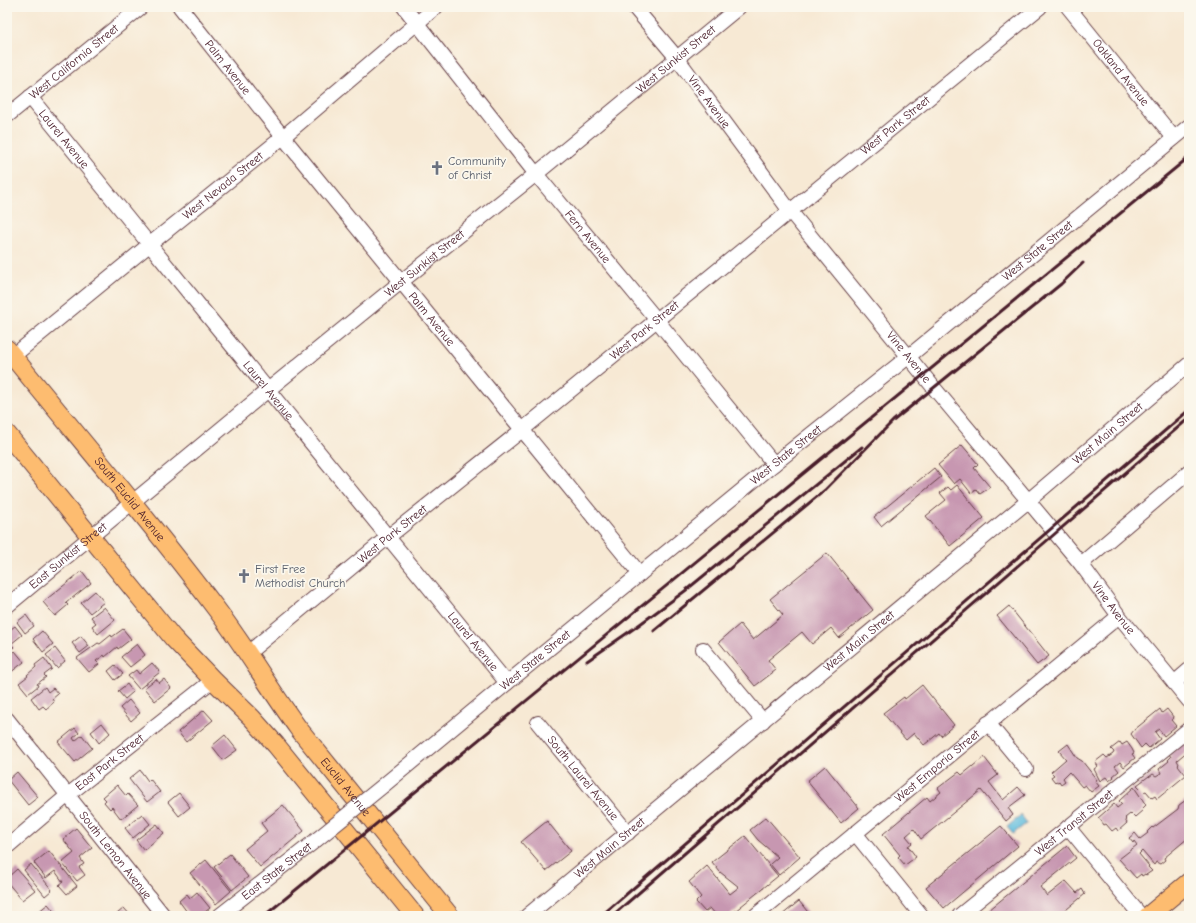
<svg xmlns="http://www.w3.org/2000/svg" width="1196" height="923" font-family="'Comic Neue',sans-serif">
	<rect width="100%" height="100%" fill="#fbf7ec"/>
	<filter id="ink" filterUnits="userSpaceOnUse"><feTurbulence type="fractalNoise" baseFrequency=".025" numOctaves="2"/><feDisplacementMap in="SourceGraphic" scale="8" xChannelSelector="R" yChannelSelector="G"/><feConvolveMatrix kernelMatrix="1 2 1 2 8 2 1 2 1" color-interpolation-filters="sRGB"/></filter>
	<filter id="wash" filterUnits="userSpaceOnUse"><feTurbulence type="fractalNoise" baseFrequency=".012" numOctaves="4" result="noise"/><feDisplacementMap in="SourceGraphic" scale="16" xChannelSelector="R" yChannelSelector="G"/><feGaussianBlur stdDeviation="0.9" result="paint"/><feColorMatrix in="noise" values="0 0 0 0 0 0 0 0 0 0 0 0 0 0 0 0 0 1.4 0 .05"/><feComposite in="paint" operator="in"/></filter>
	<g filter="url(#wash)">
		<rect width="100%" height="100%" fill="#f7e9d4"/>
		<path fill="#5fbcdd" stroke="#546e84" d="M 1021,815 L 1027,823 L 1013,834 L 1007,827 Z"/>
		<g id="blocks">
			<path fill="#c797b1" d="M 962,445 L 978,464 L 974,468 L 990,487 L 980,494 L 976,489 L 971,493 L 960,479 L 954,484 L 938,465 Z
				M 934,468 L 941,477 L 881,526 L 874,517 Z
				M 957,485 L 984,518 L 950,546 L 926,516 L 946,500 L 940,493 L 948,487 L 951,490 Z
				M 827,553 L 873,610 L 839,638 L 831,628 L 812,644 L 802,632 L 768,660 L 776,670 L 755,686 L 719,642 L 740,624 L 753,640 L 783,615 L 770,599 Z
				M 82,571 L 91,583 L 66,603 L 68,605 L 55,616 L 43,602 Z
				M 95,591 L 104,602 L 90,613 L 81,603 Z
				M 1009,606 L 1049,656 L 1037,665 L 997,616 Z
				M 104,607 L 115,620 L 98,634 L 92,626 L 96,623 L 91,617 Z
				M 26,615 L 34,626 L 25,633 L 17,622 Z
				M 15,626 L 22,635 L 11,644 L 14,647 L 7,652 L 7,632 Z
				M 123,629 L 131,639 L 118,649 L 117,647 L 105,657 L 104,655 L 96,661 L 99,664 L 89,672 L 77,658 L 98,643 L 100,644 L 111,635 L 112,637 Z
				M 42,631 L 53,644 L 43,652 L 33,639 Z
				M 81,636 L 89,646 L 80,653 L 72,643 Z
				M 137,644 L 145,655 L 130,667 L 121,657 Z
				M 55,648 L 65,661 L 57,668 L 46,655 Z
				M 15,651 L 24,662 L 10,673 L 7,670 L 7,658 Z
				M 44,658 L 52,669 L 44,675 L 46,677 L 37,684 L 38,686 L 28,694 L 19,683 L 28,676 L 27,675 L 36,667 L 35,665 Z
				M 152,663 L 160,672 L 139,689 L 128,676 L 136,670 L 139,674 Z
				M 115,665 L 123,674 L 115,680 L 108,671 Z
				M 156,679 L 159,683 L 164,679 L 171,688 L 155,701 L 144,688 Z
				M 127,684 L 133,692 L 125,699 L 118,691 Z
				M 922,685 L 954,725 L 941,736 L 939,733 L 924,745 L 914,733 L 906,740 L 883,713 L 904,697 L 905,699 Z
				M 45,687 L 48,692 L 53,688 L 58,694 L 52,699 L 54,702 L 46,709 L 43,706 L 39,709 L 31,698 Z
				M 129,700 L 140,713 L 131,721 L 120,708 Z
				M 1160,709 L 1162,713 L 1167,709 L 1174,718 L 1171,720 L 1176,726 L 1164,736 L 1159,729 L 1155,732 L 1160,739 L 1149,748 L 1145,744 L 1141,748 L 1131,734 L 1134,730 Z
				M 204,710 L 213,720 L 186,742 L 178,732 Z
				M 102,723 L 110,733 L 99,743 L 91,732 Z
				M 75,728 L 79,733 L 73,738 L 75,741 L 82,735 L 92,748 L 75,762 L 58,742 Z
				M 225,735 L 237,750 L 223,760 L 212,746 Z
				M 1189,740 L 1189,750 L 1177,760 L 1179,764 L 1178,765 L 1186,775 L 1157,799 L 1155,796 L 1152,798 L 1146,791 L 1144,792 L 1137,785 L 1149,776 L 1149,777 L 1153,774 L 1156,776 L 1161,773 L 1159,769 L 1169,761 L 1168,760 L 1171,757 L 1169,754 L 1183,743 L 1185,744 Z
				M 1120,742 L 1122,745 L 1127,742 L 1132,749 L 1134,753 L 1132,754 L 1135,758 L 1124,767 L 1120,762 L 1115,766 L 1119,771 L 1113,776 L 1114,777 L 1109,781 L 1106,777 L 1100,781 L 1094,769 L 1098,766 L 1095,762 L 1104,755 L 1107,758 L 1113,754 L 1114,752 L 1111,749 Z
				M 1068,744 L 1077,758 L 1082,761 L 1097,780 L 1095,781 L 1099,786 L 1091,792 L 1085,785 L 1082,787 L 1069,772 L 1063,778 L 1065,781 L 1061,784 L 1059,781 L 1058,782 L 1056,781 L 1055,782 L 1051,777 L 1054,775 L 1051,772 L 1066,759 L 1059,751 Z
				M 984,757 L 998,775 L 989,782 L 1003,800 L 1018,787 L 1025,795 L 1008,808 L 1013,815 L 1006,821 L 981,790 L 921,839 L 914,829 L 906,836 L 912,843 L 908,846 L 916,857 L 905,865 L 898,857 L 900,855 L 883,834 L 927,797 L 930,801 L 941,792 L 938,788 L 959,772 L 962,775 Z
				M 825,766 L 859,808 L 841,823 L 807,781 Z
				M 140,770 L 148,781 L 150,779 L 160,792 L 147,802 L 129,779 Z
				M 17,772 L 38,797 L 28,805 L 8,780 Z
				M 117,785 L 126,796 L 128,794 L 138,805 L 121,819 L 112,807 L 110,809 L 104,802 L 106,800 L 103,797 Z
				M 1134,787 L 1146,805 L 1142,809 L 1143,810 L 1135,817 L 1132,814 L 1131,815 L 1130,814 L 1125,818 L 1126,819 L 1125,820 L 1127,823 L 1118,831 L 1116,828 L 1112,831 L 1106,824 L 1104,825 L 1100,819 L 1098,818 L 1114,804 L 1117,808 L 1122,804 L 1119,801 Z
				M 179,793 L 190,807 L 179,816 L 168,802 Z
				M 1189,799 L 1189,835 L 1187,837 L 1188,838 L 1164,858 L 1165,860 L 1160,864 L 1156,862 L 1154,865 L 1142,851 L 1139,854 L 1149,866 L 1148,867 L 1152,871 L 1146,875 L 1145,874 L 1142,876 L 1141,874 L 1136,878 L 1119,859 L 1137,845 L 1134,841 L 1133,843 L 1129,838 L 1135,833 L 1140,839 L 1148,833 L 1147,832 L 1152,827 L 1153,828 L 1178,809 L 1179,805 L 1186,800 L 1187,801 Z
				M 283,805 L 304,831 L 260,867 L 245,849 L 267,831 L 261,823 Z
				M 142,814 L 150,824 L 133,838 L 125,828 Z
				M 766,817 L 800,857 L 779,875 L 770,864 L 778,857 L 758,840 L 750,830 Z
				M 547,821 L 571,851 L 546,871 L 521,842 Z
				M 157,824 L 164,833 L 144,850 L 136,840 Z
				M 1001,826 L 1018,846 L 944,908 L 926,887 Z
				M 76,828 L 92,848 L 80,858 L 84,864 L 79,867 L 85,875 L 77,881 L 62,863 L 74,853 L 63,839 Z
				M 745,836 L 778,876 L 729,916 L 717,916 L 710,908 L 705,912 L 696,902 L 701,897 L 689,882 L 707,866 L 730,894 L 739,887 L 720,872 L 712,862 Z
				M 1067,846 L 1076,858 L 1040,887 L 1047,896 L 1066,881 L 1077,893 L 1082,889 L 1085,894 L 1061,914 L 1063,916 L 988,916 L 989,910 Z
				M 49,851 L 77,886 L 67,894 L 59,885 L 63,882 L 55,871 L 46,878 L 34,863 Z
				M 230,854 L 248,877 L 232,890 L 214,867 Z
				M 206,860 L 231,891 L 216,904 L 190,873 Z
				M 31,864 L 52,890 L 45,896 L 24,870 Z
				M 17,869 L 35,890 L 22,900 L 7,882 L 7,878 Z
				M 197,892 L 210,908 L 200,916 L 190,916 L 179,901 L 187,894 L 190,898 Z
				M 799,901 L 811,916 L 781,916 Z
				M 48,904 L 57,915 L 55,916 L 33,916 Z
				M 124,908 L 131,916 L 118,916 L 117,914 Z"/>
		</g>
	</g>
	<g filter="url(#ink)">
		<use href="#blocks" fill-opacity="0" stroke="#643d44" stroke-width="1"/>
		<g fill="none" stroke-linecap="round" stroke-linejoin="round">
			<defs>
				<g id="minor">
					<path id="s1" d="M 180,7 L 283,137 L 640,574"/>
					<path id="s2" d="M 404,7 L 536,174 L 656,319 L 774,464"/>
					<path id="s3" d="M 634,7 L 677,58 L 790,211 L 934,388 L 1081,564 L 1119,616 L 1189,701"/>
					<path id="s4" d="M 1068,7 L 1174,138"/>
					<path id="s5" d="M 30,97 C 188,293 348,487 507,683"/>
					<path id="s6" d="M 7,116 L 141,7"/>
					<path id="s7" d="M 7,361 L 149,245 L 283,137 L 436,7"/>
					<path d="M 1081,564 L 1189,472"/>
					<path id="s8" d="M 7,606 L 268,390 L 402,281 L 536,174 L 739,7"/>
					<path d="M 703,649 L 763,721"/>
					<path id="s9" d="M 248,653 L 388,537 L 522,430 L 1040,7"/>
					<path d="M 1174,683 L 1189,670"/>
					<path id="s10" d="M 7,719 L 164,916"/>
					<path id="s11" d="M 538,723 L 628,833"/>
					<path d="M 988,723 L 1026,769"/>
					<path id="s12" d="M 384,785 L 507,683 L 774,464 L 908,357 L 1189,126"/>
					<path d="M 1068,827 L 1141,916"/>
					<path d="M 855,833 L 922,916"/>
					<path id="s13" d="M 7,847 L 68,795 L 213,680"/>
					<path id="s14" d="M 219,916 L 315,841"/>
					<path id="s15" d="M 527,916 L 1028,501 L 1189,364"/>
					<path id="s16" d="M 755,916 L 1119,616"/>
					<path id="s17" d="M 959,916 L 1189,729"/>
				</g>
				<g id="major">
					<path id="s18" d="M 7,349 C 76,435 148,518 214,606 C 244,645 269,688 298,728 L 450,916"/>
					<path d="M 7,434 L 173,638 L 213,680 L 252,718 L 276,745 L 415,916"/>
					<path d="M 1148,916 L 1189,882"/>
				</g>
			</defs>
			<use href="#minor" stroke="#643d44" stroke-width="16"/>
			<use href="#major" stroke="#643d44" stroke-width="20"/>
			<use href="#minor" stroke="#fff" stroke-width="14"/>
			<use href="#major" stroke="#fdbc70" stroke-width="18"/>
			<path stroke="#4a1f2b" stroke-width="3" d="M 654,631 L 825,490 L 893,421 L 1061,284 L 1083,263
				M 587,661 L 636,627 L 685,591 L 862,447
				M 264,916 L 1189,157
				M 601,916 L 1189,410
				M 612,916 L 1189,418"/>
			<defs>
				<path id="minor-bridge" d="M 315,841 L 384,785"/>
			</defs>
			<use href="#minor-bridge" stroke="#643d44" stroke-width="16" stroke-linecap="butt"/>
			<use href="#minor-bridge" stroke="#fff" stroke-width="14"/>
		</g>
	</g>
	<defs>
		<symbol id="church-bare" viewBox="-9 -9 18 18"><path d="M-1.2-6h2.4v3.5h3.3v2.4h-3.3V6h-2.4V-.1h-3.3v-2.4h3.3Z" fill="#6b7280" stroke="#fbf7ec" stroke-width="2.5" paint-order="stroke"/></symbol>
	</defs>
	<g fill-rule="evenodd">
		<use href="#church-bare" x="427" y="158" width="20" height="20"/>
		<use href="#church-bare" x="234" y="566" width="20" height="20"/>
	</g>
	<g text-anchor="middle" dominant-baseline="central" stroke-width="3.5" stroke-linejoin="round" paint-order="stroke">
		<g font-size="12" fill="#4a1f2b" stroke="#fbf7ec">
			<text stroke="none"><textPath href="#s8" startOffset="864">West Sunkist Street</textPath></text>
			<text stroke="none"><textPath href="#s6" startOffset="86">West California Street</textPath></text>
			<text stroke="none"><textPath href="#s1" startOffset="77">Palm Avenue</textPath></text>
			<text stroke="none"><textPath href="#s4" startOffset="84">Oakland Avenue</textPath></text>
			<text stroke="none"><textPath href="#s3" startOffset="121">Vine Avenue</textPath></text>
			<text stroke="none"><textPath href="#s9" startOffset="835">West Park Street</textPath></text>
			<text stroke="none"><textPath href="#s5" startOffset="54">Laurel Avenue</textPath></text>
			<text stroke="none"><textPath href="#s7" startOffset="278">West Nevada Street</textPath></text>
			<text stroke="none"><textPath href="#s2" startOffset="294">Fern Avenue</textPath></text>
			<text stroke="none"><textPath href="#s12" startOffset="844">West State Street</textPath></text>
			<text stroke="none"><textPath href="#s8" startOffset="540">West Sunkist Street</textPath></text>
			<text stroke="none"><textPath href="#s1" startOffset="401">Palm Avenue</textPath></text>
			<text stroke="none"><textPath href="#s9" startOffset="511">West Park Street</textPath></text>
			<text stroke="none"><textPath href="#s3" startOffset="445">Vine Avenue</textPath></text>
			<text stroke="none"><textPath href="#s5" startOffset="378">Laurel Avenue</textPath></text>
			<text stroke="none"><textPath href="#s15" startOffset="755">West Main Street</textPath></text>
			<text stroke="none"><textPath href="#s12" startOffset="520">West State Street</textPath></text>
			<text stroke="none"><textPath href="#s18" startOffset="194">South Euclid Avenue</textPath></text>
			<text stroke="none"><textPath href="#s9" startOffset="187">West Park Street</textPath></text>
			<text stroke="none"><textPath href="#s8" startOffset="79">East Sunkist Street</textPath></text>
			<text stroke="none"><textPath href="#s3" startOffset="769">Vine Avenue</textPath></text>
			<text stroke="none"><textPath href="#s5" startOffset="702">Laurel Avenue</textPath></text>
			<text stroke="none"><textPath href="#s15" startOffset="431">West Main Street</textPath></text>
			<text stroke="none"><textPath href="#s12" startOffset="196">West State Street</textPath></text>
			<text stroke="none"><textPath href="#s13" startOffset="133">East Park Street</textPath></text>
			<text stroke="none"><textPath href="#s16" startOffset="236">West Emporia Street</textPath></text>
			<text stroke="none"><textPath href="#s11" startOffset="71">South Laurel Avenue</textPath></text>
			<text stroke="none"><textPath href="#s18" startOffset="554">Euclid Avenue</textPath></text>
			<text stroke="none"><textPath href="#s17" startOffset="148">West Transit Street</textPath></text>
			<text stroke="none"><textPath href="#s15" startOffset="107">West Main Street</textPath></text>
			<text stroke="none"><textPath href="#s10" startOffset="174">South Lemon Avenue</textPath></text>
			<text stroke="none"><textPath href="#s14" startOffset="73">East State Street</textPath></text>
		</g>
		<g font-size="12" fill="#5b616d" stroke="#fbf7ec" text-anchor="start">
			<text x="448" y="161">Community<tspan x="448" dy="14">of Christ</tspan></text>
			<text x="255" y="569">First Free<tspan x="255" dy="14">Methodist Church</tspan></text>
		</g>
	</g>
	<rect width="1196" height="923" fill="none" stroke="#fbf7ec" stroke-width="24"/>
</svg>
